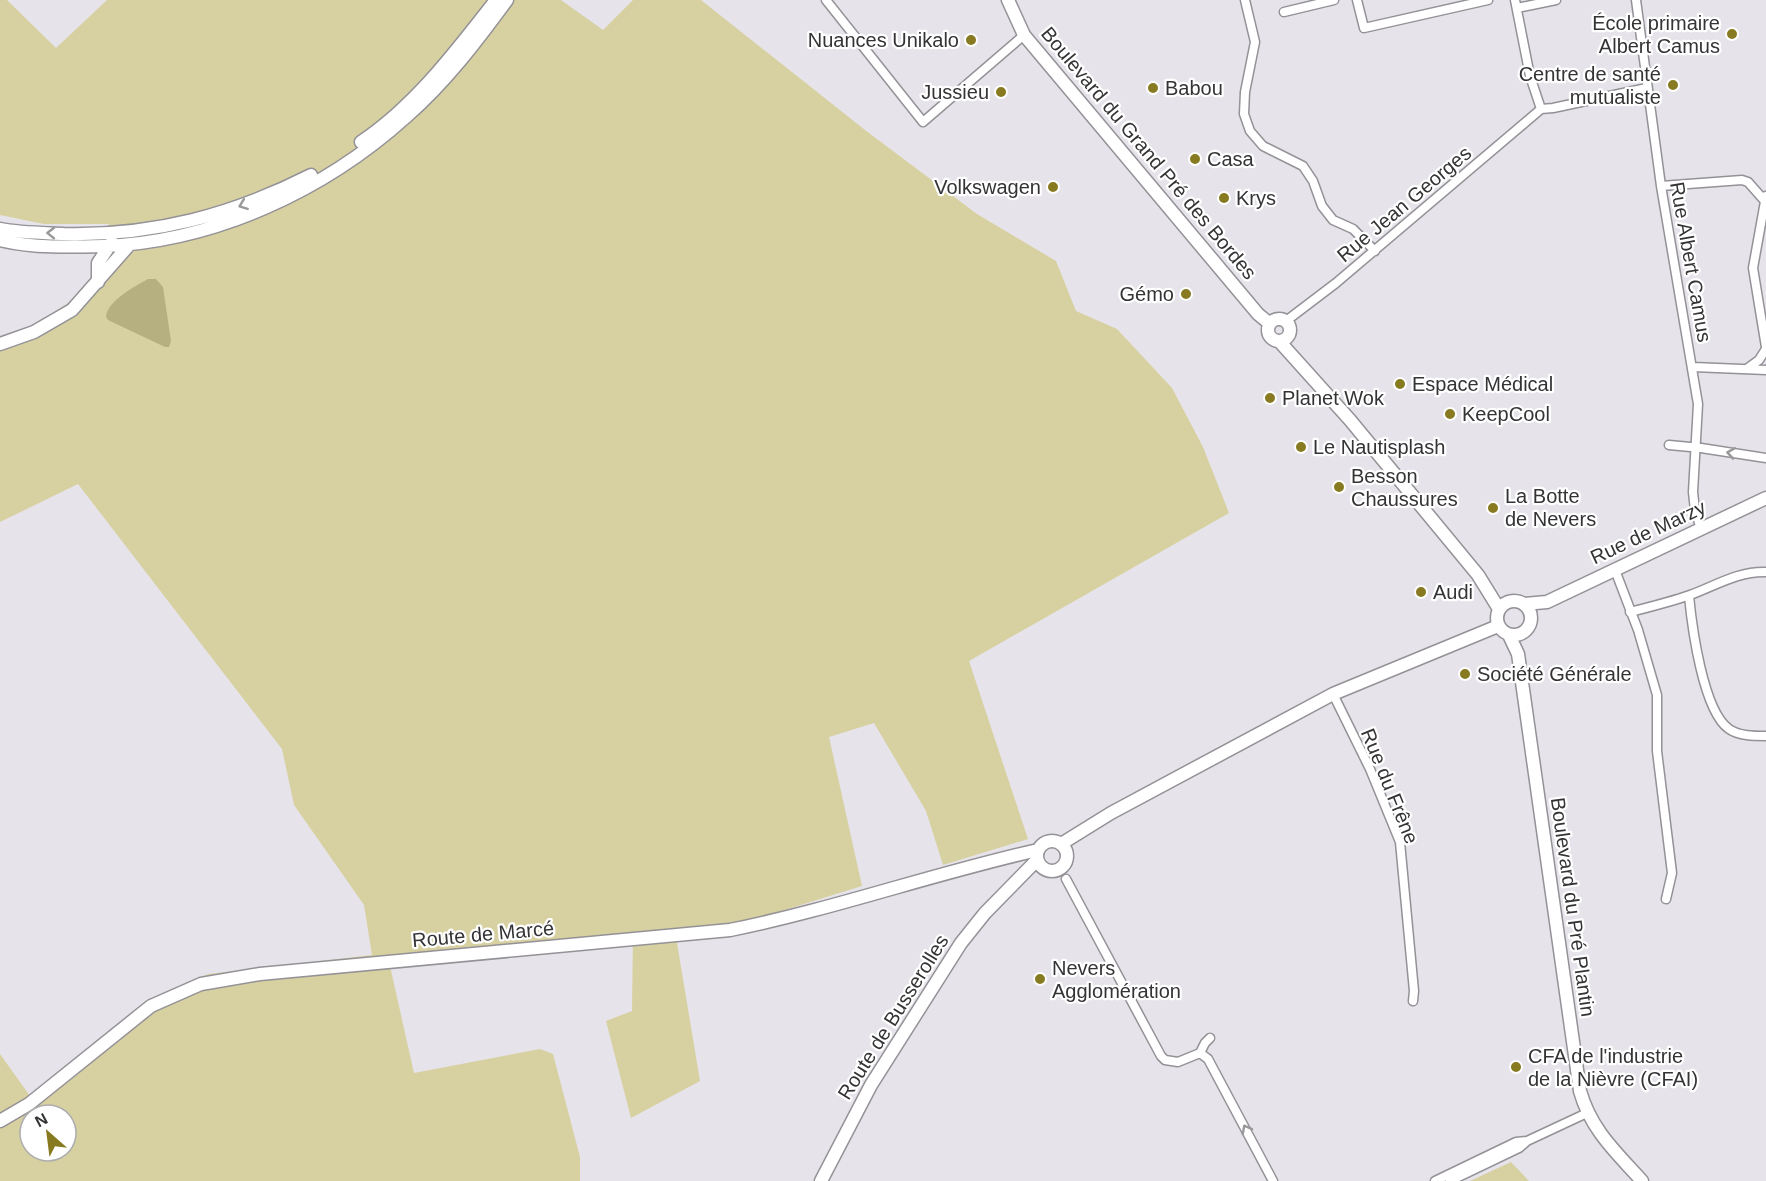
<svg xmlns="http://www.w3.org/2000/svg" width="1766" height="1181" font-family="Arial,sans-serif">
	<rect width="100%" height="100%" fill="#e6e3ea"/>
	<path fill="#d7d1a1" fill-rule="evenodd" d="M 0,0 L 7,0 L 56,48 L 107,0 L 561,0 L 603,30 L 633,0 L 701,0 L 865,130 L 977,214 L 1056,261 L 1076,311 L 1117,329 L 1172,388 L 1203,447 L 1229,513 L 969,661 L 1028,839 L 943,865 L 926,811 L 874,723 L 829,737 L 862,886 L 749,921 L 675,931 L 700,1081 L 631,1118 L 606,1021 L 632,1011 L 633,932 L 388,957 L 414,1073 L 540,1049 L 553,1054 L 580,1157 L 580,1181 L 0,1181 L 0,1054 L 30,1096 L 153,999 L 208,974 L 372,955 L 364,905 L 294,805 L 282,749 L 78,484 L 0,522 L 0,338 L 28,329 L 71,301 L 91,280 L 109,224 L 44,224 L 0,215 ZM 30,1115 L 66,1115 L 66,1151 L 30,1151 Z
		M 1511,1162 L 1529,1181 L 1470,1181 Z"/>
	<path fill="#b6b081" d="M 148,279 L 156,279 L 163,287 L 171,341 L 169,347 L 165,347 L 108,320 L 106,317 C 107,301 135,286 148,279 Z"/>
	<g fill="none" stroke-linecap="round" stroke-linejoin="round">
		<defs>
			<path id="street" d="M 826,0 L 923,122 L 1024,35
				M 1245,0 L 1255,42 L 1245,92 L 1244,114 L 1250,131 L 1263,146 L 1303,166 L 1313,181 L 1322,206 L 1333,220 L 1353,229 L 1375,251
				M 1357,0 L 1364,28 L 1488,0
				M 1515,0 L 1530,76 L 1541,109
				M 1636,0 L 1661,186 L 1698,404 L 1693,492 L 1695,510 L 1701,529
				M 1517,8 L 1556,0
				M 1284,12 L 1334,0
				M 1541,109 L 1553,108 L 1647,88
				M 1661,186 L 1742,180 L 1748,182 L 1764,200
				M 1766,196 L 1753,268 L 1766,347
				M 1286,321 L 1336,283 L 1541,109
				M 1693,367 L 1766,370
				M 1748,368 L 1759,360 L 1766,349
				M 1669,445 L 1701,448 L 1766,458
				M 1615,570 L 1638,630 L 1657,695 L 1657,751 L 1672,873 L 1666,899
				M 1689,596 C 1692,627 1703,711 1729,729 C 1739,736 1754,736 1766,736
				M 1630,612 C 1650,607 1670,602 1690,595 C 1715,586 1738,571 1766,572
				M 1333,694 L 1370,769 L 1400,842 L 1414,991 L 1413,1001
				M 1066,879 L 1161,1056 L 1165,1060 L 1178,1062 L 1200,1053 L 1208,1059 L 1273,1181
				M 1200,1053 L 1205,1043 L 1210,1038
				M 1435,1181 L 1516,1142 L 1527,1141
				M 1450,1181 L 1519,1148 L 1527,1141 L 1587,1113"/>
			<path id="secondary" d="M 1008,0 L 1024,35 L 1258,314 L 1270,324
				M 361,142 C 415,106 456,51 496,0
				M 0,229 C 21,233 43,233 64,234 C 154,236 232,215 311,175
				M 0,240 C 33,248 70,247 104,246 C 216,241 324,191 407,116 C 445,83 477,41 507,0
				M 98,282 L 98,263 L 112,242
				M1268 330a11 11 0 1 1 22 0a11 11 0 1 1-22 0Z
				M 1279,341 L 1350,420 L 1478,575 L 1499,609
				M 0,344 L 34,332 L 72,310 L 130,244
				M1497 618a17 17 0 1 1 34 0a17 17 0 1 1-34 0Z
				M 1524,604 L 1547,602 L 1766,498
				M 1509,635 L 1518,654 L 1580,1091 C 1591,1130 1616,1152 1642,1181
				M1037 856a15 15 0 1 1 30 0a15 15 0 1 1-30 0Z
				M 1061,844 L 1111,813 L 1333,694 L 1498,626
				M 0,1121 L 29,1104 L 151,1006 L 201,984 L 260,974 L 730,930 C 834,909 935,873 1038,850
				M 821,1181 L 871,1085 L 961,943 L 985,913 L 1037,860"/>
		</defs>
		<use href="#street" stroke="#949197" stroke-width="11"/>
		<use href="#secondary" stroke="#949197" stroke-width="15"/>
		<use href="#street" stroke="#fff" stroke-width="8"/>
		<use href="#secondary" stroke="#fff" stroke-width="12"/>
	</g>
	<defs><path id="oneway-chevron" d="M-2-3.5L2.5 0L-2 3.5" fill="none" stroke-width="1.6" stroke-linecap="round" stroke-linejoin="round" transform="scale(1.5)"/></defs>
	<g stroke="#9a999a">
		<use href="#oneway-chevron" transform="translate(243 205) rotate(159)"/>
		<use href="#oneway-chevron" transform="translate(51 233) rotate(-179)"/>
		<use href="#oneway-chevron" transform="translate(1731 453) rotate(-171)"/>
		<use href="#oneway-chevron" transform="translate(1246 1129) rotate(-118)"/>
	</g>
	<g fill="#877a20" stroke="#fff" stroke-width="2">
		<circle cx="1732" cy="34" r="6"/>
		<circle cx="971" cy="40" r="6"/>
		<circle cx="1673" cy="85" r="6"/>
		<circle cx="1153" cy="88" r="6"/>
		<circle cx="1001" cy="92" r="6"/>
		<circle cx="1195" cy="159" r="6"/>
		<circle cx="1053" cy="187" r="6"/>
		<circle cx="1224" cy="198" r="6"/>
		<circle cx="1186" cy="294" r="6"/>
		<circle cx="1400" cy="384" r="6"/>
		<circle cx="1270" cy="398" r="6"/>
		<circle cx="1450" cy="414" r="6"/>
		<circle cx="1301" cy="447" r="6"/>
		<circle cx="1339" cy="487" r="6"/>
		<circle cx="1493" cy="508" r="6"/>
		<circle cx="1421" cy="592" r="6"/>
		<circle cx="1465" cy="674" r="6"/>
		<circle cx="1040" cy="979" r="6"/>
		<circle cx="1516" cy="1067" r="6"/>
	</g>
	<g text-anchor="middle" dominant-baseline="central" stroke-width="4.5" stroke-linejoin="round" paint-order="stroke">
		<g font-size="20" fill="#343335" stroke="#fff" text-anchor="start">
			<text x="1720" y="23" text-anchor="end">École primaire<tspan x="1720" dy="23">Albert Camus</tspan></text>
			<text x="959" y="40" text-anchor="end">Nuances Unikalo</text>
			<text x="1661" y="74" text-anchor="end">Centre de santé<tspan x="1661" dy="23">mutualiste</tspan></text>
			<text x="1165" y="88">Babou</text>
			<text x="989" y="92" text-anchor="end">Jussieu</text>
			<text x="1207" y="159">Casa</text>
			<text x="1041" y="187" text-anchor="end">Volkswagen</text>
			<text x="1236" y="198">Krys</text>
			<text x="1174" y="294" text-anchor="end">Gémo</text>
			<text x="1412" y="384">Espace Médical</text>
			<text x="1282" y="398">Planet Wok</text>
			<text x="1462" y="414">KeepCool</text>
			<text x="1313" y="447">Le Nautisplash</text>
			<text x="1351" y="476">Besson<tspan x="1351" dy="23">Chaussures</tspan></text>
			<text x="1505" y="496">La Botte<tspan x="1505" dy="23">de Nevers</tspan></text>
			<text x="1433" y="592">Audi</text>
			<text x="1477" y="674">Société Générale</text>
			<text x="1052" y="968">Nevers<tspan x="1052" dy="23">Agglomération</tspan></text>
			<text x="1528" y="1056">CFA de l'industrie<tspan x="1528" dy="23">de la Nièvre (CFAI)</tspan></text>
		</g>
		<g font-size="20" fill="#343335" stroke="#fff">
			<text transform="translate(1149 153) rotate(50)">Boulevard du Grand Pré des Bordes</text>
			<text transform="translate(1404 204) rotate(-40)">Rue Jean Georges</text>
			<text transform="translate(1691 262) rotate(80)">Rue Albert Camus</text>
			<text transform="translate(1648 532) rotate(-25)">Rue de Marzy</text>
			<text transform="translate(1390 786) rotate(68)">Rue du Frêne</text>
			<text transform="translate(1573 907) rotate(82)">Boulevard du Pré Plantin</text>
			<text transform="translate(483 934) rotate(-5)">Route de Marcé</text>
			<text transform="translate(893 1017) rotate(-58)">Route de Busserolles</text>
		</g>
	</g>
	<g transform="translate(48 1133) rotate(332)"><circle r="28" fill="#ffffff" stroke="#aeadae" stroke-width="1.5"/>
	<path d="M0-4.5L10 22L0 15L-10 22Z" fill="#877a20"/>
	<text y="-9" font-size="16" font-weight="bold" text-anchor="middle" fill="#343335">N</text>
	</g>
</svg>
